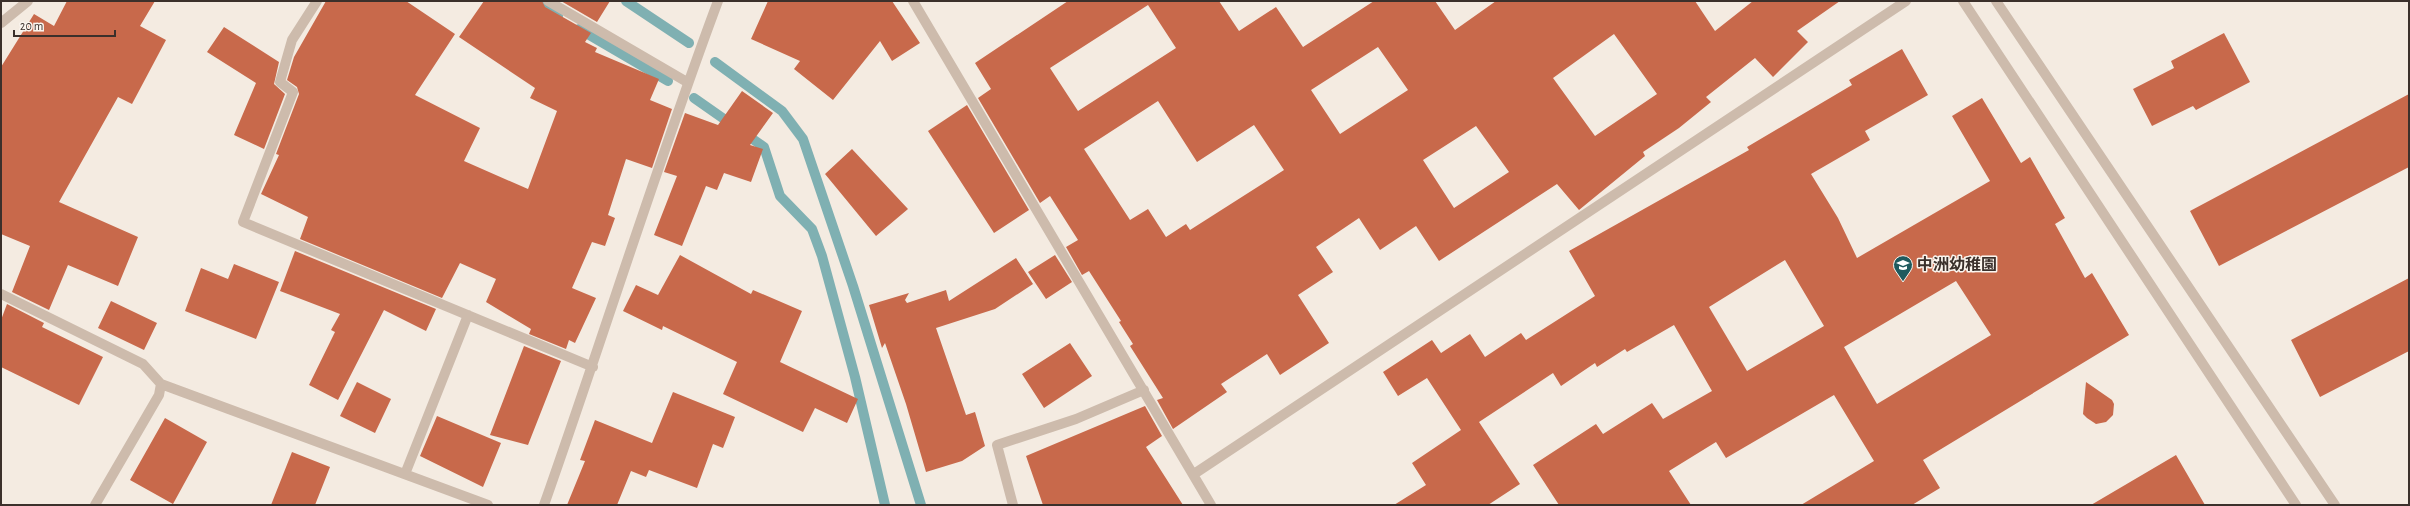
<svg xmlns="http://www.w3.org/2000/svg" width="2410" height="506" font-family="'Alegreya Sans','Noto Sans JP',sans-serif">
	<rect width="100%" height="100%" fill="#f4ebe1"/>
	<g fill="none" stroke-linecap="round" stroke-linejoin="round">
		<path stroke="#7fb0b2" stroke-width="10" d="M 537,1 L 558,16
			M 626,1 L 689,43
			M 579,29 L 668,81
			M 715,62 L 782,111 L 803,139 L 853,286 L 921,505
			M 694,98 L 764,147 L 780,196 L 812,229 L 822,256 L 855,377 L 885,505"/>
	</g>
	<path fill="#c8694b" fill-rule="evenodd" d="M 67,1 L 155,1 L 140,26 L 166,40 L 132,104 L 118,97 L 59,202 L 138,237 L 118,286 L 68,265 L 49,310 L 12,292 L 30,246 L 1,234 L 1,67 L 34,14 L 54,26 Z
		M 326,1 L 406,1 L 455,34 L 415,95 L 480,128 L 464,161 L 528,189 L 557,111 L 530,98 L 535,88 L 459,37 L 484,1 L 542,1 L 545,7 L 591,33 L 585,42 L 597,48 L 595,52 L 659,79 L 650,100 L 672,109 L 652,168 L 626,159 L 608,215 L 615,218 L 605,246 L 592,242 L 572,288 L 596,298 L 575,343 L 569,340 L 566,349 L 529,334 L 531,329 L 486,302 L 496,279 L 460,263 L 442,298 L 300,239 L 308,217 L 261,194 L 279,155 L 276,154 L 299,94 L 297,87 L 287,80 L 294,57 Z
		M 561,1 L 610,1 L 597,22 Z
		M 768,1 L 892,1 L 920,43 L 892,61 L 880,41 L 833,100 L 794,69 L 800,61 L 751,39 Z
		M 1068,1 L 1219,1 L 1239,31 L 1276,7 L 1303,47 L 1374,1 L 1435,1 L 1455,30 L 1496,1 L 1695,1 L 1715,31 L 1753,1 L 1840,1 L 1797,31 L 1808,42 L 1773,77 L 1755,58 L 1706,97 L 1711,102 L 1679,128 L 1643,152 L 1645,156 L 1579,210 L 1557,184 L 1439,261 L 1416,226 L 1380,250 L 1359,218 L 1316,247 L 1333,272 L 1298,295 L 1329,343 L 1280,375 L 1267,354 L 1221,384 L 1227,392 L 1173,429 L 1157,400 L 1163,398 L 1130,346 L 1133,344 L 1119,322 L 1121,321 L 1089,271 L 1082,275 L 1066,247 L 1078,240 L 1050,196 L 1040,203 L 978,98 L 991,89 L 975,63 ZM 1148,5 L 1176,48 L 1078,111 L 1050,68 ZM 1614,34 L 1657,94 L 1595,136 L 1553,78 ZM 1378,47 L 1408,90 L 1340,134 L 1311,90 ZM 1158,101 L 1197,162 L 1254,125 L 1284,170 L 1190,230 L 1186,224 L 1166,237 L 1148,209 L 1130,220 L 1084,149 ZM 1476,126 L 1509,172 L 1454,208 L 1423,160 Z
		M 224,27 L 279,62 L 274,84 L 285,94 L 264,149 L 234,135 L 256,83 L 207,52 Z
		M 2224,33 L 2250,82 L 2196,110 L 2193,106 L 2152,126 L 2133,89 L 2174,68 L 2171,61 Z
		M 1902,49 L 1928,95 L 1865,131 L 1870,140 L 1811,174 L 1838,218 L 1857,258 L 1990,181 L 1952,116 L 1982,98 L 2021,163 L 2030,157 L 2065,218 L 2055,224 L 2085,278 L 2092,273 L 2129,335 L 1923,460 L 1940,488 L 1912,505 L 1801,505 L 1874,461 L 1834,395 L 1726,458 L 1716,442 L 1669,471 L 1691,505 L 1559,505 L 1533,465 L 1596,424 L 1603,434 L 1652,403 L 1663,419 L 1712,391 L 1674,325 L 1627,352 L 1625,349 L 1597,367 L 1595,363 L 1561,386 L 1553,373 L 1479,422 L 1520,484 L 1488,505 L 1394,505 L 1426,485 L 1412,463 L 1461,430 L 1427,378 L 1398,396 L 1383,372 L 1432,340 L 1441,353 L 1470,334 L 1485,357 L 1521,333 L 1526,340 L 1595,296 L 1569,251 L 1749,150 L 1747,147 L 1852,85 L 1849,80 ZM 1785,260 L 1824,326 L 1747,371 L 1709,307 ZM 1956,281 L 1991,335 L 1877,404 L 1844,347 Z
		M 742,91 L 773,113 L 750,145 L 763,149 L 751,182 L 724,173 L 717,190 L 706,186 L 682,246 L 654,235 L 677,176 L 664,172 L 685,113 L 718,125 Z
		M 2409,94 L 2409,167 L 2219,266 L 2190,211 Z
		M 967,105 L 1029,210 L 994,233 L 928,131 Z
		M 852,149 L 908,209 L 876,236 L 825,174 Z
		M 295,251 L 436,309 L 426,331 L 384,310 L 338,400 L 309,385 L 335,332 L 331,330 L 340,314 L 280,291 Z
		M 680,255 L 751,294 L 753,290 L 802,311 L 780,362 L 858,399 L 847,423 L 815,408 L 803,432 L 723,394 L 737,362 L 663,326 L 662,330 L 623,311 L 636,285 L 658,295 Z
		M 1055,255 L 1072,282 L 1046,299 L 1028,272 Z
		M 1016,258 L 1033,284 L 995,309 L 936,328 L 966,415 L 975,412 L 985,446 L 962,461 L 926,472 L 906,404 L 885,343 L 882,348 L 869,305 L 909,293 L 905,300 L 907,303 L 946,290 L 949,301 Z
		M 234,264 L 279,282 L 256,339 L 185,311 L 201,268 L 228,279 Z
		M 2409,278 L 2409,351 L 2320,397 L 2291,340 Z
		M 111,301 L 157,323 L 144,350 L 98,328 Z
		M 7,304 L 44,323 L 42,327 L 103,357 L 79,405 L 1,367 L 1,320 Z
		M 1070,343 L 1092,376 L 1044,408 L 1022,374 Z
		M 524,346 L 561,361 L 528,445 L 490,435 Z
		M 357,382 L 391,399 L 375,433 L 340,416 Z
		M 2086,382 L 2112,400 L 2114,404 L 2113,415 L 2106,422 L 2096,424 L 2087,418 L 2083,414 Z
		M 673,392 L 735,417 L 723,448 L 713,444 L 697,488 L 649,470 L 646,477 L 631,471 L 617,505 L 567,505 L 585,461 L 580,460 L 595,420 L 652,443 Z
		M 1145,406 L 1162,436 L 1146,447 L 1183,505 L 1043,505 L 1026,456 Z
		M 437,416 L 501,443 L 483,487 L 420,456 Z
		M 165,418 L 207,442 L 173,504 L 130,480 Z
		M 292,452 L 330,467 L 315,505 L 271,505 Z
		M 2176,455 L 2205,505 L 2091,505 Z"/>
	<g fill="none" stroke-linecap="round" stroke-linejoin="round">
		<path stroke="#cdbbac" stroke-width="10" d="M 317,1 L 292,40 L 280,82 L 293,92 L 243,222 L 593,367
			M 548,1 L 687,82
			M 913,1 L 1211,505
			M 1963,1 L 2296,505
			M 1996,1 L 2335,505
			M 1,23 L 28,1
			M 1,294 L 143,364 L 161,384 L 159,395 L 95,505
			M 161,384 L 488,505
			M 405,474 L 468,315
			M 1194,474 L 1906,1
			M 544,505 C 603,338 656,167 718,1
			M 1013,505 L 997,445 L 1076,419 L 1144,390"/>
	</g>
	<defs>
		<symbol id="school-pin" viewBox="-11 -11 22 30"><path d="M0 17L-7.5 6A9.5 9.5 0 1 1 7.5 6Z" fill="#1f5a5e" stroke="#fbf5ee"/><path d="M0-5L7-2L0 1L-7-2ZM-4 1L0 2.5L4 1V4Q0 6-4 4Z" fill="#fff"/></symbol>
	</defs>
	<g fill-rule="evenodd">
		<use href="#school-pin" x="1892" y="254" width="22" height="30"/>
	</g>
	<g text-anchor="middle" dominant-baseline="central" stroke-width="3" stroke-linejoin="round" paint-order="stroke">
		<g font-size="16" font-weight="bold" fill="#3b302b" stroke="#fbf5ee" text-anchor="start">
			<text x="1917" y="265">中洲幼稚園</text>
		</g>
	</g>
	<rect width="2410" height="506" fill="none" stroke="#3b302b" stroke-width="4"/>
	<path d="M14 30v6h101v-6" fill="none" stroke="#3b302b" stroke-width="2"/>
	<text x="20" y="30" font-size="12" fill="#3b302b" stroke="#fbf5ee" stroke-width="3" paint-order="stroke">20 m</text>
</svg>
